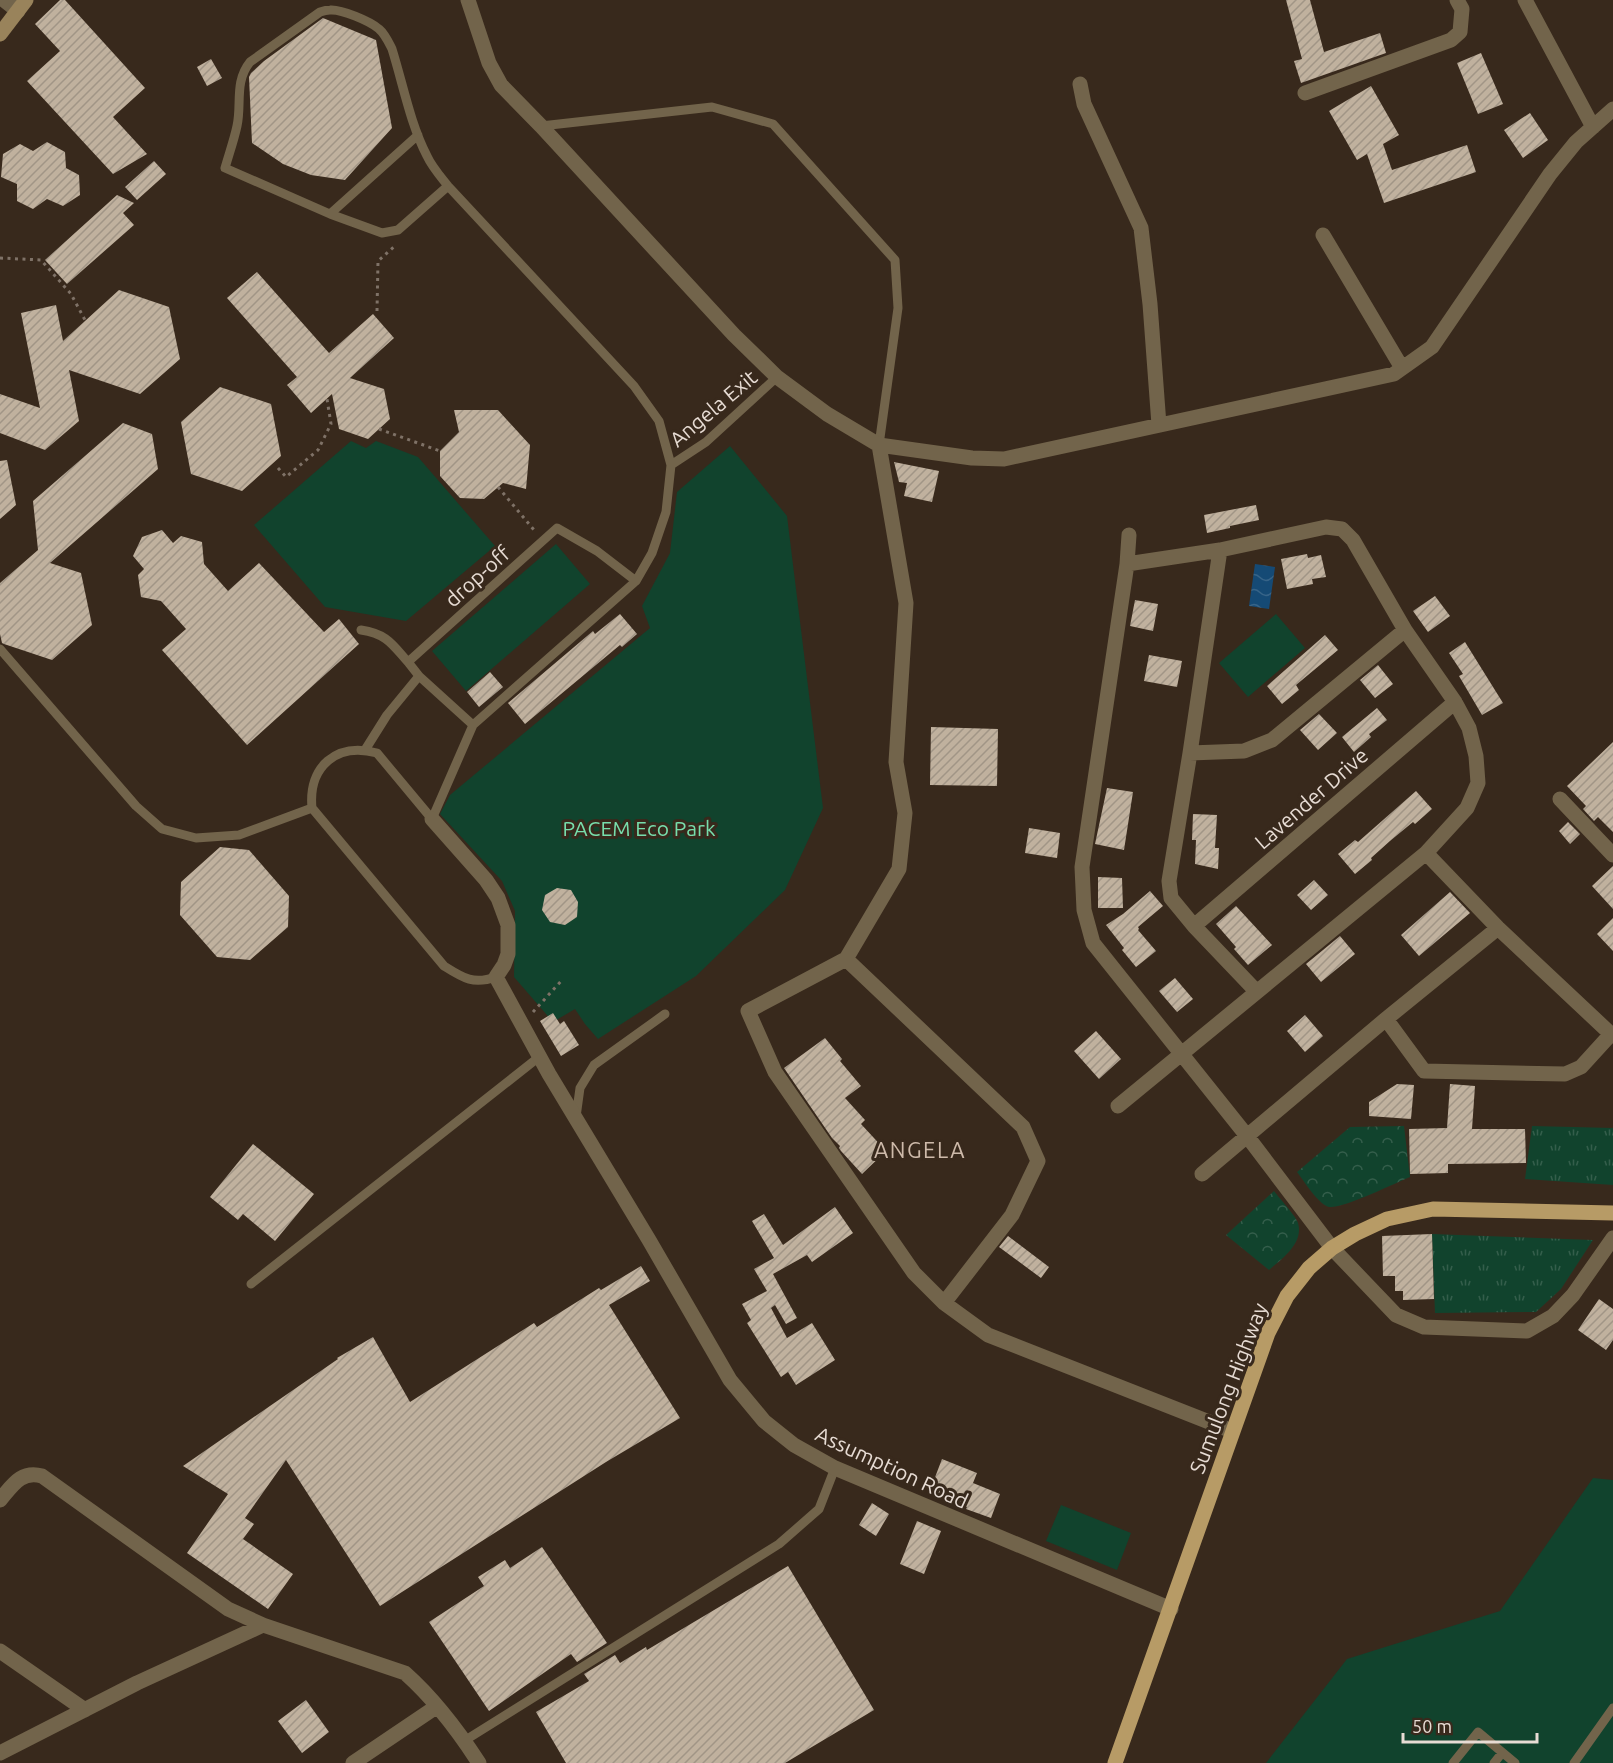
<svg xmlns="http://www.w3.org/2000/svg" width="1613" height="1763" font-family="Ubuntu,sans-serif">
	<defs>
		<pattern id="grass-tufts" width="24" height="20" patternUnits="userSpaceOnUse" patternTransform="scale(1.5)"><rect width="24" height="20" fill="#11432d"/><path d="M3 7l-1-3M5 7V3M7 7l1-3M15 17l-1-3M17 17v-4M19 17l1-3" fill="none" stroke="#345e4b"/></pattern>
		<pattern id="forest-crowns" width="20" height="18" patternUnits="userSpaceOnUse" patternTransform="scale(1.5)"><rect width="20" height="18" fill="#11432d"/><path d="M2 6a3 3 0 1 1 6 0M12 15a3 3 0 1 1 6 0" fill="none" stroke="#345e4b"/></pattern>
		<pattern id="water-waves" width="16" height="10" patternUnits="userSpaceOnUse" patternTransform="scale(1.5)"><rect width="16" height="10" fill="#154a75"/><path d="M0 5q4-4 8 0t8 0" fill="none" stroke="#376488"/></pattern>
		<pattern id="building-hatch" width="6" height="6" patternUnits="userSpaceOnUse" patternTransform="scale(1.5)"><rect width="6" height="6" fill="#c0b19e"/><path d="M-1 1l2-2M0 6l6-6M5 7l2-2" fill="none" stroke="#a19586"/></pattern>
	</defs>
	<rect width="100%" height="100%" fill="#38291c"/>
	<path fill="url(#grass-tufts)" d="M 1532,1126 L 1613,1128 L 1613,1185 L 1525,1179 Z
		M 1432,1234 L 1593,1240 L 1561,1289 L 1536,1312 L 1435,1313 Z"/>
	<path fill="url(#forest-crowns)" d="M 1404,1126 L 1410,1177 C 1395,1183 1343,1209 1329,1207 C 1318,1204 1304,1181 1297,1172 L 1350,1127 Z
		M 1274,1191 C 1279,1198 1296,1216 1298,1223 C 1304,1243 1282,1259 1269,1270 L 1226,1235 Z"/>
	<path fill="#11432d" d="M 351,441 L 366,448 L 376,441 L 418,457 L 495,546 L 406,621 L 325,607 L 254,525 Z
		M 730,446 L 787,516 L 823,808 L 785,890 L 696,976 L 598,1039 L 585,1024 L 575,1009 L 553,1022 L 514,977 L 515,911 L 502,881 L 440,814 L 450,795 L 650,628 L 642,606 L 670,553 L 677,492 Z
		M 556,544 L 590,584 L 466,691 L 432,651 Z
		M 1276,614 L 1305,648 L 1248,697 L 1219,663 Z
		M 1593,1478 L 1613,1480 L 1613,1763 L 1266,1763 L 1347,1659 L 1500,1611 Z
		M 1061,1505 L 1131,1533 L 1117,1570 L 1046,1541 Z"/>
	<path fill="url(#water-waves)" d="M 1255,564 L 1275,567 L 1269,609 L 1249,606 Z"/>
	<path fill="url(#building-hatch)" d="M 60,0 L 65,0 L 145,88 L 113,117 L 147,154 L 113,174 L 27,81 L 60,51 L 35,24 Z
		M 1286,0 L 1310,0 L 1324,52 L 1380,33 L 1386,53 L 1301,83 L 1294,61 L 1302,59 Z
		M 323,18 L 376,40 L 392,128 L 345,180 L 311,175 L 283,164 L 252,143 L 249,77 L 251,73 L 264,61 Z
		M 1481,53 L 1503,104 L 1478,114 L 1457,63 Z
		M 211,59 L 222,78 L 207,86 L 197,67 Z
		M 1371,86 L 1399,135 L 1383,144 L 1392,170 L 1467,145 L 1476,172 L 1384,203 L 1367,154 L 1357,160 L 1329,111 Z
		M 1530,113 L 1548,140 L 1523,158 L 1504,130 Z
		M 47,142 L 65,152 L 66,168 L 79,175 L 80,195 L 63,206 L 47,199 L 33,209 L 17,201 L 17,184 L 1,177 L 3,154 L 20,144 L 33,151 Z
		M 154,161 L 166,174 L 137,200 L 125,187 Z
		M 117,195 L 134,203 L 123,213 L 134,225 L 67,284 L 45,260 Z
		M 257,272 L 329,353 L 373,314 L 394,338 L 350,378 L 384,389 L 390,419 L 368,439 L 339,429 L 332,394 L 311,413 L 287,385 L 297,377 L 227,298 Z
		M 119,290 L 169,307 L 180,359 L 140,394 L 69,370 L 79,421 L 45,450 L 0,433 L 0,394 L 40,408 L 21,313 L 56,305 L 63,341 Z
		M 220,387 L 271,404 L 281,456 L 242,491 L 191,474 L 181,422 Z
		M 454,410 L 498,410 L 530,445 L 526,489 L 503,483 L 484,499 L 460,498 L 440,476 L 440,451 L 459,432 Z
		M 123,423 L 152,434 L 158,469 L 50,563 L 81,573 L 92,625 L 52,660 L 4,644 L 2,643 L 0,634 L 0,583 L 38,550 L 33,501 Z
		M 7,460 L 16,505 L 0,519 L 0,461 Z
		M 894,462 L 939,471 L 932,502 L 904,496 L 907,483 L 899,482 Z
		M 1256,505 L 1259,520 L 1230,526 L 1230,528 L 1207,533 L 1204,515 Z
		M 162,530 L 173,543 L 181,536 L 202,542 L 204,564 L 228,591 L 259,563 L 324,632 L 339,619 L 359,644 L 247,745 L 162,650 L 186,629 L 161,601 L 141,597 L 138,575 L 144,569 L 133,556 L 142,537 Z
		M 1307,554 L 1308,558 L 1321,555 L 1326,577 L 1312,579 L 1313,584 L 1287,589 L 1281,559 Z
		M 1435,596 L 1450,616 L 1428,632 L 1413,611 Z
		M 1135,600 L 1158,604 L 1153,631 L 1130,626 Z
		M 620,614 L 637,634 L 622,647 L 620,645 L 525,724 L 508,703 L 593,631 L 595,634 Z
		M 1325,635 L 1338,650 L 1296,685 L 1299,690 L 1282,704 L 1267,686 Z
		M 1465,642 L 1503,703 L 1482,715 L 1459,676 L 1463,674 L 1449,653 Z
		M 1149,655 L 1182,661 L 1177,687 L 1144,681 Z
		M 1378,665 L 1393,684 L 1375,698 L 1360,680 Z
		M 490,672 L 503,687 L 479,707 L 467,692 Z
		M 1377,708 L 1387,720 L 1369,734 L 1371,737 L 1354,752 L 1342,737 Z
		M 1319,714 L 1337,733 L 1318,750 L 1300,730 Z
		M 931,727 L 998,729 L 997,786 L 930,785 Z
		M 1613,742 L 1613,832 L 1598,817 L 1594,821 L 1583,809 L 1586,806 L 1567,786 Z
		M 1107,788 L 1133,792 L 1124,850 L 1095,844 Z
		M 1416,791 L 1432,809 L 1415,824 L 1413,822 L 1390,841 L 1371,858 L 1372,860 L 1355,874 L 1338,854 L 1355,840 L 1358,842 Z
		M 1193,814 L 1217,815 L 1215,848 L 1219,848 L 1218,869 L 1195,864 L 1196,840 L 1192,840 Z
		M 1568,822 L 1580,834 L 1570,844 L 1559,831 Z
		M 1029,828 L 1060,833 L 1057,858 L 1025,853 Z
		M 220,847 L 249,850 L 289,896 L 288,927 L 250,960 L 217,957 L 180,915 L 181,882 Z
		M 1613,866 L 1613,909 L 1592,886 Z
		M 1098,877 L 1122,878 L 1123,908 L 1098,908 Z
		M 1314,880 L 1328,895 L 1311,910 L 1297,895 Z
		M 557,888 L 571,890 L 578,902 L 577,917 L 565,925 L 550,922 L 542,910 L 545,895 Z
		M 1150,891 L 1163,906 L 1138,927 L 1139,929 L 1138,930 L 1156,951 L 1136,967 L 1122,950 L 1124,948 L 1106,925 L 1123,914 Z
		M 1450,892 L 1470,913 L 1419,956 L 1401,935 Z
		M 1236,906 L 1272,945 L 1248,965 L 1234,949 L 1236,947 L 1216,924 Z
		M 1613,918 L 1613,951 L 1597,934 Z
		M 1340,936 L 1355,954 L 1321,982 L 1306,964 Z
		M 1175,978 L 1193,999 L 1177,1012 L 1159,991 Z
		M 553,1013 L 560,1024 L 564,1021 L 579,1045 L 561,1056 L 540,1021 Z
		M 1305,1015 L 1323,1036 L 1305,1052 L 1287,1031 Z
		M 1096,1031 L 1121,1059 L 1099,1079 L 1074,1051 Z
		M 825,1038 L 842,1059 L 840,1061 L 861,1086 L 845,1098 L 865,1120 L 861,1124 L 886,1151 L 862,1174 L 841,1151 L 839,1148 L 840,1146 L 832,1138 L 784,1068 Z
		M 1397,1084 L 1414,1085 L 1411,1119 L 1369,1116 L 1369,1102 Z
		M 1450,1084 L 1475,1086 L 1472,1129 L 1525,1129 L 1526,1163 L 1448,1164 L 1448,1173 L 1410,1174 L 1409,1129 L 1447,1128 Z
		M 253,1144 L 314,1194 L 275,1241 L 243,1214 L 238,1220 L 210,1197 Z
		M 835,1207 L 853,1233 L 812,1262 L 807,1255 L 773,1274 L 797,1318 L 786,1324 L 775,1305 L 771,1308 L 787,1338 L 812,1323 L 835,1360 L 796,1385 L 788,1372 L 781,1377 L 747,1323 L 751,1320 L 742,1304 L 767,1291 L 754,1269 L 774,1258 L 752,1221 L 764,1214 L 783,1245 Z
		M 1432,1234 L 1434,1299 L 1403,1300 L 1403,1291 L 1395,1291 L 1395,1276 L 1383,1276 L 1382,1236 Z
		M 1008,1236 L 1049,1267 L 1041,1278 L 999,1247 Z
		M 641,1266 L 650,1281 L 609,1305 L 680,1418 L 606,1462 L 380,1606 L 286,1460 L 245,1518 L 254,1524 L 243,1539 L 293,1574 L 268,1609 L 187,1553 L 228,1494 L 183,1466 L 338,1359 L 337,1358 L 373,1337 L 410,1402 L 534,1323 L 537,1327 L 599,1288 L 601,1290 Z
		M 1599,1299 L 1613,1309 L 1613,1340 L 1606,1350 L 1578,1330 Z
		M 942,1459 L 977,1473 L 973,1483 L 1000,1494 L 991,1518 L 966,1509 L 967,1507 L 929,1493 Z
		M 872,1503 L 889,1514 L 876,1536 L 859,1525 Z
		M 917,1521 L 941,1531 L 924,1574 L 900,1564 Z
		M 542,1547 L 607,1643 L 577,1662 L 571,1654 L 489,1711 L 429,1622 L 484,1586 L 478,1577 L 505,1560 L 510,1568 Z
		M 788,1566 L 874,1710 L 785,1763 L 566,1763 L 536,1712 L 589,1681 L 584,1674 L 615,1655 L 620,1663 L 646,1647 L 647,1650 Z
		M 306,1700 L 329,1732 L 302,1753 L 278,1721 Z"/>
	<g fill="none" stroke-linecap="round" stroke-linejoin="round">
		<path stroke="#7f7267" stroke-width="3" stroke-dasharray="3 4.5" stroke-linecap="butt" d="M 0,258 L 41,260 L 71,294 L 85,320
			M 377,311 L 378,261 L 396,245
			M 379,429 L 440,451
			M 278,468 L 286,477 L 318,450 L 331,424 L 327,399
			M 498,487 L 534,530
			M 533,1012 L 563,979"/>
		<path stroke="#72644b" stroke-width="9" d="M 541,126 L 712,107 L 773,124 L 895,260 L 898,308 L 879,445
			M 330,214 L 418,135
			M 671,465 L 706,442 L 777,377
			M 361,630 C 387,634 392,644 408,662
			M 0,649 L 136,806 L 162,829 L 196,838 L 239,835 L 312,808
			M 419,676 L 473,725
			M 365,750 L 387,715 L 419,676 L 408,662 L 557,528 L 597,551 L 636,581
			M 312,808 C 308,767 336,742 377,753 L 432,819 L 473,725 L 636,581 L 652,553 L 666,512 L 671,465 L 659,421 L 634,386 L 448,186 C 441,177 432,167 427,156 C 410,123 403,84 392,49 C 388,41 385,34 379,29 C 370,21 341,9 330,10 C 327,10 323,11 320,12 L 250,62 C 234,82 242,104 237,126 C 234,140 229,154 225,168 L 330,214 L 382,233 L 398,230 L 448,186
			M 312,808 L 444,966 C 463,978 473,985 496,977
			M 576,1117 L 580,1088 L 594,1065 L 665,1014
			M 251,1284 L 539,1057
			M 464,1741 L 779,1544 L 819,1509 L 835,1468
			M 1453,1763 L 1478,1732 L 1515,1763
			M 1494,1763 L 1502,1753
			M 1574,1763 L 1613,1708"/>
		<path stroke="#72644b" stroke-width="15" d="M 4,0 L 18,11
			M 468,0 L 489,63 L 501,85 L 541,126 L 734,335 L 777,377 L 827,414 L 879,445 L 972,458 L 1004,459 L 1394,374 L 1432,347 L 1550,174 L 1576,142 L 1613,109
			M 1525,0 L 1593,127
			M 1080,84 L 1084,104 L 1141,228 L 1150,304 L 1159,425
			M 1305,93 L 1451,40 L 1460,32 L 1462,9 L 1457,0
			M 1323,235 L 1402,368
			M 879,445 L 906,603 L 896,762 L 905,813 L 899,869 L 846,959 L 748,1011 L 775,1072 L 914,1273 L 944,1303 L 988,1335 L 1232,1431
			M 1129,535 L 1127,564 L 1082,867 L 1084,910 L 1093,943 L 1247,1136 L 1332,1248 L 1396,1315 L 1424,1327 L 1527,1331 L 1553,1316 L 1573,1295 L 1613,1238
			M 1220,550 L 1190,753 L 1169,881 L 1171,898 L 1194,926 L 1256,991
			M 1190,753 L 1244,751 L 1272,740 L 1405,630
			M 1560,799 L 1613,855
			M 432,819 L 486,880 L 498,898 L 508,925 L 508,954 L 504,965 L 496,977 L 549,1074 L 649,1240 L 730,1380 L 764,1421 L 794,1445 L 835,1468 L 1171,1609
			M 1426,853 L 1498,928 L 1613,1036
			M 1194,926 L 1455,702
			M 846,959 L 1023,1127 L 1038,1161 L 1012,1215 L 944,1303
			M 1386,1019 L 1424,1071 L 1565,1074 L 1581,1067 L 1611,1034
			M 1118,1106 L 1426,853 L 1467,808 L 1478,783 L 1476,756 L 1469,728 L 1455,702 L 1405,630 L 1353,540 L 1342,529 L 1326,527 L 1220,550 L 1127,564
			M 1202,1174 L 1386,1019 L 1498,928
			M 0,1500 C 12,1486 21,1470 42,1476 L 228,1609 L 263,1625 L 405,1673 C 432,1697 459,1732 479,1763
			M 0,1651 L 85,1710
			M 0,1753 L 137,1683 L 263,1625
			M 353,1763 L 436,1707"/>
		<path stroke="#99835b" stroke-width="15" d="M 0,34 L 26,0"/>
		<path stroke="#b79b66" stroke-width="15" d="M 1115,1763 L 1268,1333 L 1287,1296 L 1309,1268 L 1332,1248 L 1355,1234 L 1387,1219 L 1433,1209 L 1613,1213"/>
	</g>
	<g text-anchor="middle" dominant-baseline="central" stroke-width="6" stroke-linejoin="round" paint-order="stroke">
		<g font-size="21" fill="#e7dcd4" stroke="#38291c">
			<text transform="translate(713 408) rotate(-40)">Angela Exit</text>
			<text transform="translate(477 576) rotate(-42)">drop-off</text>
			<text transform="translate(1311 798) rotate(-41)">Lavender Drive</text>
			<text transform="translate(1228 1388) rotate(-69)">Sumulong Highway</text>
			<text transform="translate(892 1467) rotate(25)">Assumption Road</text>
		</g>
		<g font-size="21" fill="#77deac" stroke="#38291c">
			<text x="639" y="828">PACEM Eco Park</text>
		</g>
		<g font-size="22" letter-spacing="1.5" fill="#cebaaa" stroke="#38291c">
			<text x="920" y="1149">ANGELA</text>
		</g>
	</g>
	<path d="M1403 1733v9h134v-9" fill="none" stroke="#e7dcd4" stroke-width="3"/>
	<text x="1412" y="1733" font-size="18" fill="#e7dcd4" stroke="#38291c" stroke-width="4.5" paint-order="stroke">50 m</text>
</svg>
